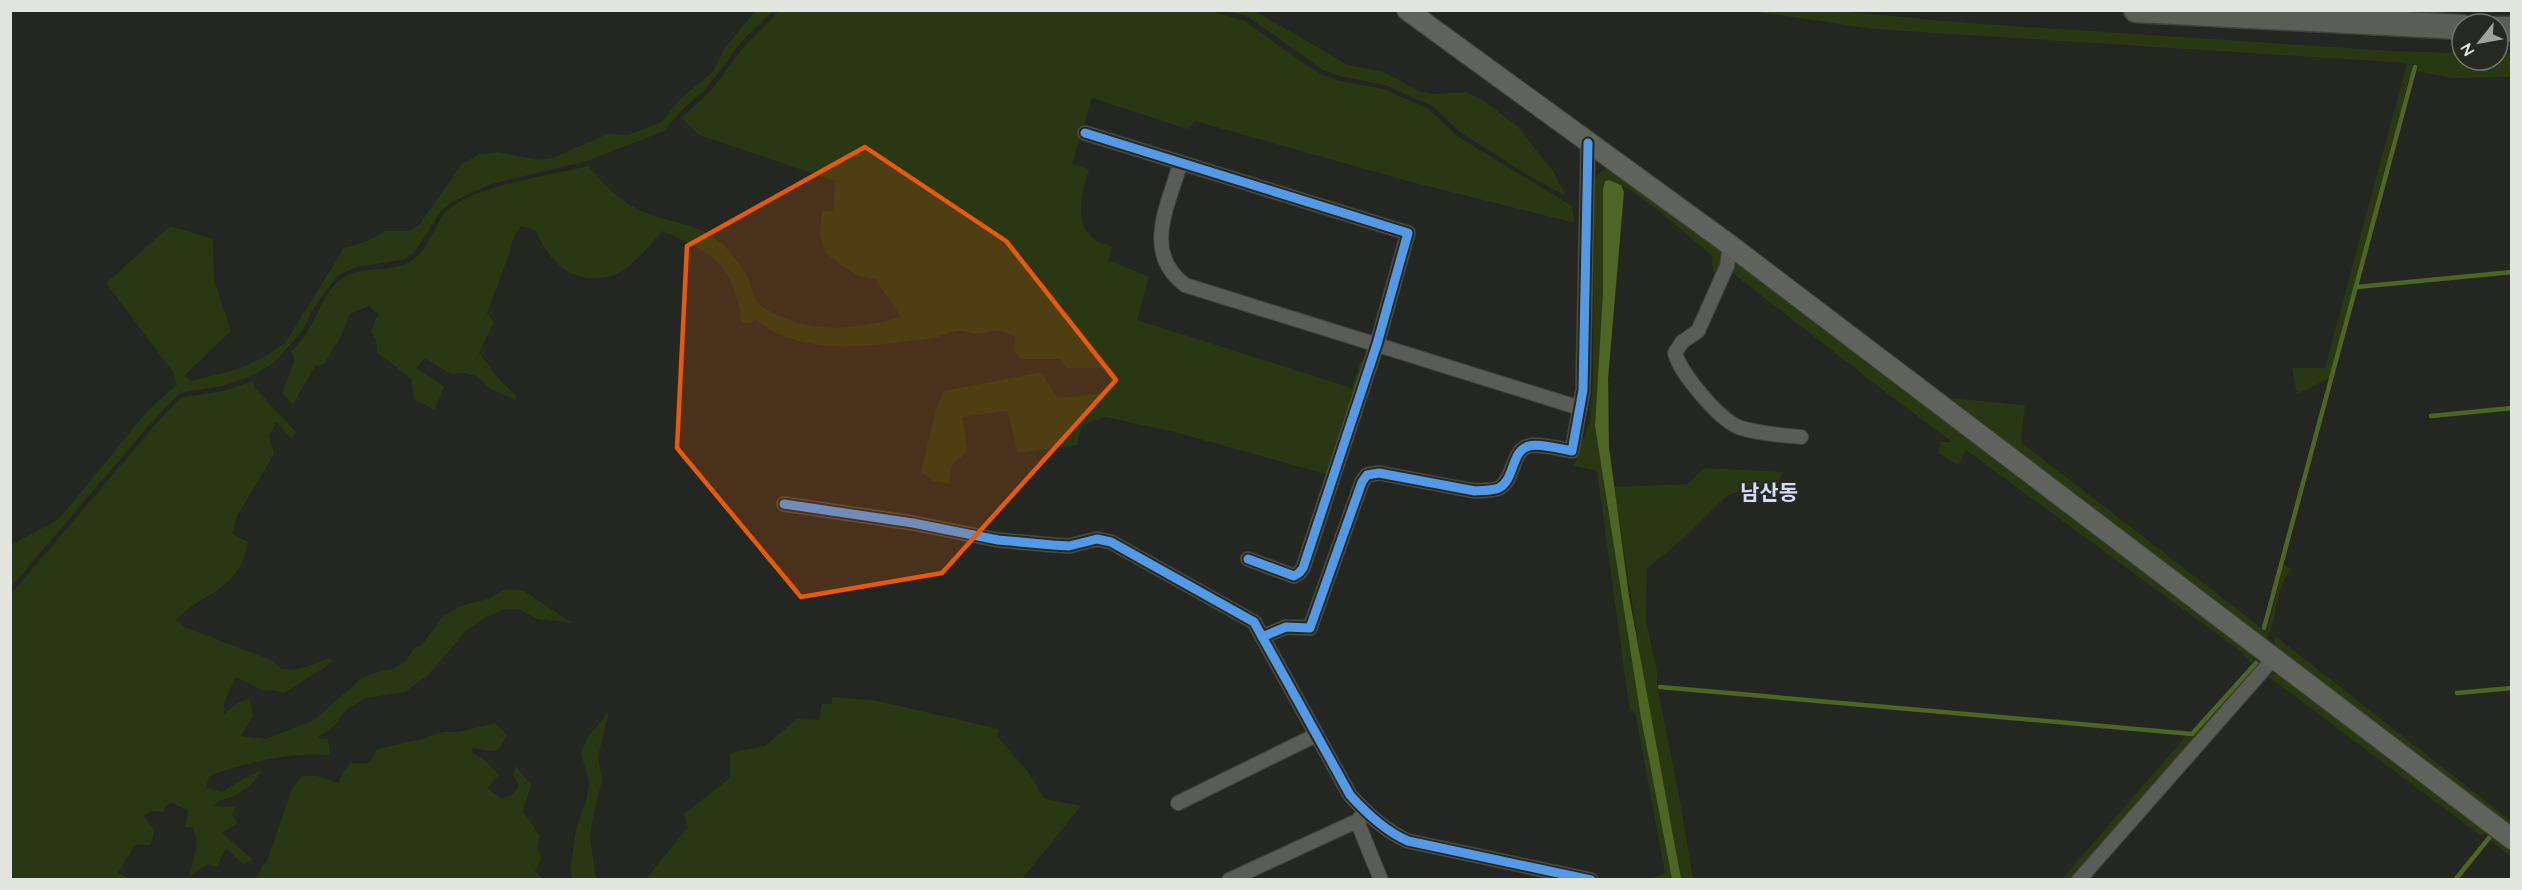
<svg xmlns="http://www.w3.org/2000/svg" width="2522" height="890" font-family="Quicksand,'Noto Sans KR',sans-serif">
	<rect width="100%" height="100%" fill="#242721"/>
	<path fill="#2a3713" d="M 756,10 L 773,11 L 742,41 L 706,89 L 686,106 L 664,131 L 587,161 L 491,184 L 452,202 L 442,210 L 413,254 L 402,260 L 356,267 L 337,276 L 315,306 L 302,331 L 274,363 L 251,376 L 223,386 L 180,393 L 158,415 L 11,587 L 11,545 L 59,519 L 149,409 L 177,385 L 173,372 L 106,283 L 170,226 L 213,239 L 214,280 L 231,331 L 185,375 L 191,381 L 238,369 L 262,358 L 285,343 L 344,248 L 368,241 L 385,231 L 409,231 L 419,225 L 462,164 L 480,154 L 498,152 L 539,160 L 553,158 L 607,134 L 628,135 L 661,122 L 681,98 L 709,75 L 716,66 L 722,52 Z
		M 1206,10 L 1245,21 L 1300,61 L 1321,74 L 1339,81 L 1384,89 L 1430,110 L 1457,136 L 1572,206 L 1575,223 L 1415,183 L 1195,121 L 1187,129 L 1092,98 L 1072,164 L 1089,169 C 1083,190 1073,219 1091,237 C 1095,242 1106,244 1112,247 L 1108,260 L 1149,277 L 1137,320 L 1352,388 L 1360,362 L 1368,363 L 1329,475 L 1175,432 L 1105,417 L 1082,425 L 1077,445 L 1018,453 L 1007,411 L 962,417 L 968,451 L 952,465 L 949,484 L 934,481 L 921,472 L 936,409 L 944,391 L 1042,372 L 1057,398 L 1100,394 L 1113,382 L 1102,368 L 1066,368 L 1060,359 L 1021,359 L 1014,351 L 1016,337 C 1011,335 1005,332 999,331 C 992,330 984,334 976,334 C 970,334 965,330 958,331 C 949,332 941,337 931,338 C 877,346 802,358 756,320 L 750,323 L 741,323 C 741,304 730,272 715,260 C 700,247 680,239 662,231 C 650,245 637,261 622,271 C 616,275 607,278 600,278 C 566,281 548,258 535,230 L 521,226 L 513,238 L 510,252 L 487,313 L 494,322 L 479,353 L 499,379 L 516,396 L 515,400 L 489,388 L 477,376 L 465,373 L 451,374 L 425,358 L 416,368 L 444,386 L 435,410 L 414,399 L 411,379 L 377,352 L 376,339 L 371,332 L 378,314 L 369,306 L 350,314 L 341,336 L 324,364 L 315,366 L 293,404 L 282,393 L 295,360 L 291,352 C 296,346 302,341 306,334 C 318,316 326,285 348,275 C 369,266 396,273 414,259 C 429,247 434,227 445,213 C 469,186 553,175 588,166 C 606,187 624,206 652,215 C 671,222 695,225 712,236 C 725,244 738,260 745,273 C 751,282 752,294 758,303 C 762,308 771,312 777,315 C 819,335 859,328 901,317 L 876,280 L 856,275 L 825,253 L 820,233 L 822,211 L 833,211 L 835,181 L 699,135 L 681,118 L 710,92 L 746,44 L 779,11 Z
		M 1225,11 L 1255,11 L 1348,65 L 1384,72 L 1419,91 L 1433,94 L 1466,92 L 1484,101 L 1517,126 L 1553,171 L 1565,195 L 1532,178 L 1460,132 L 1432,106 L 1385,85 L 1340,76 L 1323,70 L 1247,16 Z
		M 1838,11 L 1967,23 L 2393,51 L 2462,53 L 2462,60 L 2498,60 L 2498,53 L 2511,53 L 2511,77 L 2452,78 L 2417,71 L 2418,65 L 2413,64 L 2330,378 L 2297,394 L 2292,368 L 2325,368 L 2407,63 L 1873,29 L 1752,11 Z
		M 1608,168 L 1720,248 L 1722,258 L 1717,274 L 1713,271 L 1712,256 C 1691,238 1634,186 1609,180 L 1605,181 L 1603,189 L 1603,292 L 1595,426 L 1641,718 L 1672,879 L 1650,879 L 1665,873 L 1636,716 L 1629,706 L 1597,471 L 1574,466 L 1590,420 L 1593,381 L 1594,181 L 1599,173 Z
		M 1734,263 L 1740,264 L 2254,655 L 2252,663 L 2240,651 L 1966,450 L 1959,465 L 1938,453 L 1941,442 L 1952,442 L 1888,394 L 1730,271 Z
		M 252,381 L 256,389 L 296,432 L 292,439 L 276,422 L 269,436 L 274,454 L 236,518 L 232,534 L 248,542 C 240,592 204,590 176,620 L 187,628 L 274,661 L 281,669 C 300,671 311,666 328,658 L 333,662 L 284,693 L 273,690 L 264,691 L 236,677 L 224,702 L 224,714 L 238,703 L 249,698 L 253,715 L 241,736 L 266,739 L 314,720 L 360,680 L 373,673 L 393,669 L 406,661 L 413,649 L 422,645 L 444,615 L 463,605 L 488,599 L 506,589 L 524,591 L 572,623 L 537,619 L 518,609 L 502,610 L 484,618 L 467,630 L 428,675 L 405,692 L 366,698 L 347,709 L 335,725 L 317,738 L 328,739 L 330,755 C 289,752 247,762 209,776 L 206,788 L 222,792 L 241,780 L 262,770 C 255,781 248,789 236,795 C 227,800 221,797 214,806 L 235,807 L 232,815 L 238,823 L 222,833 L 253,860 L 243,864 L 226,848 L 217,867 L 207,864 L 189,877 L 197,843 L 193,828 L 185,827 L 188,811 L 173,803 L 166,805 L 163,812 L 152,811 L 143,816 L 154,830 L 151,845 L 135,845 L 118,873 L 131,879 L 11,879 L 11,594 L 161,418 L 182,397 L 224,391 Z
		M 1949,398 L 2025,405 L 2021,441 L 2023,444 L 2260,627 L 2264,633 L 2267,631 L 2284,563 L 2287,567 L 2292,568 C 2274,589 2278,618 2266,641 L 1958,407 Z
		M 1704,468 L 1784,472 L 1774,489 L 1767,494 L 1748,487 L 1725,497 L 1686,536 L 1647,569 L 1646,621 L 1657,672 L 1657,685 L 1679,796 L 1692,874 L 1695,879 L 1681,879 L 1648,706 L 1614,487 L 1688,484 Z
		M 2275,636 L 2511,821 L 2511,831 L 2274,647 Z
		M 2260,661 L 2262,663 L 2073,879 L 2061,880 L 2187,735 L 2193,735 Z
		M 2274,674 L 2281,674 L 2511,849 L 2511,857 L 2491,841 L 2486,834 L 2481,836 L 2268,676 Z
		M 832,697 L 873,700 L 999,729 L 997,736 L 1028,772 L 1045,799 L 1081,806 L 1022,879 L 646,879 L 688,827 L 684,814 L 730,778 L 730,753 L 765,746 L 797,719 L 819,720 L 822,704 L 832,704 Z
		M 609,711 L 598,757 L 602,780 L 592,821 L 590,838 L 596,879 L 572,879 L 570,869 L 577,825 L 587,797 L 589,782 L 581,753 L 586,740 Z
		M 495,723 L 507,735 L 498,750 L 490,751 L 473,748 L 472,753 L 485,760 L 499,775 L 487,788 L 502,799 L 513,794 L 519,786 L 513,774 L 516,766 L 531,785 L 523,811 L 540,836 L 537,847 L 542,858 L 535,871 L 542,879 L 255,879 L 268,858 L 292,789 L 301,776 L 317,776 L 338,783 L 344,771 L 351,763 L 370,763 L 377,749 L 422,739 L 443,732 L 458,732 Z"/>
	<path fill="#4e6524" d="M 1609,180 L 1621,185 L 1624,192 L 1608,379 L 1609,447 L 1629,596 L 1681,879 L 1672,879 L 1641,718 L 1595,426 L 1603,292 L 1603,189 L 1605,181 Z"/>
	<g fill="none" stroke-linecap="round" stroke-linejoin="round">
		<path stroke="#4e6524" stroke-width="4.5" d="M 2357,287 L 2512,272
			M 2431,416 L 2512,408
			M 2264,628 L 2415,67
			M 1660,687 L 2192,734 L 2256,663
			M 2457,693 L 2512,688
			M 2455,880 L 2489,838"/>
		<defs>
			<path id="minor" d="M 1085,133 L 1408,233 L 1377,344 L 1303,568 L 1299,573 L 1294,576 L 1248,559
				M 1180,164 C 1168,207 1142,252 1185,285 L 1580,408
				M 1730,245 L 1727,266 L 1698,331 L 1682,342 L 1675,353 C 1680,373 1721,422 1741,428 C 1760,434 1782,435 1801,437
				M 784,504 L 913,523 L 998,540 L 1053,545 L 1069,546 L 1097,539 L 1111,542 L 1254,622 L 1350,795 C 1367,814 1385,831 1408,841 L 1591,880
				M 1262,637 L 1286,627 L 1310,628 L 1362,482 L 1367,475 L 1379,473 L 1475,491 C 1482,490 1492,491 1499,488 C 1515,480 1511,450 1529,446 C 1538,443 1562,449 1572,451 L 1583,390 L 1588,143
				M 1178,803 L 1316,735
				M 1357,821 L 1381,880
				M 1229,880 L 1357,821 L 1365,812
				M 2079,880 L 2273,659"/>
			<path id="secondary" d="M 1407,10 L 1730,245 L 2512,839"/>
			<path id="trunk" d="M 2136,10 L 2462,27
				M 2498,29 L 2512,29"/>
		</defs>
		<use href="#minor" stroke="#40433d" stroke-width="16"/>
		<use href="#secondary" stroke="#40433d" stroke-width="22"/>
		<use href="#trunk" stroke="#40433d" stroke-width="27"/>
		<use href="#minor" stroke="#5a5c57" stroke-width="14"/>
		<use href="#secondary" stroke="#60625c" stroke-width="20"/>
		<use href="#trunk" stroke="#5a5e55" stroke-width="24"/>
		<defs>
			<path id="cycleway" d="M 1085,133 L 1408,233 L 1377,344 L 1303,568 L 1299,573 L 1294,576 L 1248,559
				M 784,504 L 913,523 L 998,540 L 1053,545 L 1069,546 L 1097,539 L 1111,542 L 1254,622 L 1350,795 C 1367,814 1385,831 1408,841 L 1591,880
				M 1262,637 L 1286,627 L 1310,628 L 1362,482 L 1367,475 L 1379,473 L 1475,491 C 1482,490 1492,491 1499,488 C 1515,480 1511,450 1529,446 C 1538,443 1562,449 1572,451 L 1583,390 L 1588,143"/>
		</defs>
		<use href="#cycleway" stroke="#25291f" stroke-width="13"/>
		<use href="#cycleway" stroke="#5399e6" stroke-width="9"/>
	</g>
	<path fill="#e8590c" fill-opacity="0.2" stroke="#e8590c" stroke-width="4.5" stroke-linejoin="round" d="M 865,147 L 1006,241 L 1116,380 L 942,573 L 801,597 L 677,448 L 687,246 Z"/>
	<g text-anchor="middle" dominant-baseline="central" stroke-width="4.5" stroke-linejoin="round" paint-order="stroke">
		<g font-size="21" font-weight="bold" fill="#d6dcf9" stroke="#25291f">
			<text x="1769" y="492">남산동</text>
		</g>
	</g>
	<rect width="2522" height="890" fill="none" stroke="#e2e5de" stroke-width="24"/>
	<g transform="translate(2480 42) rotate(239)"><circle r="28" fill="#25291f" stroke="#71746b" stroke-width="1.5"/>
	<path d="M0-4.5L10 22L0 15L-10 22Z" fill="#a0a29c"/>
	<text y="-9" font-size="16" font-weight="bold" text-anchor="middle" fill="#e2e5de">N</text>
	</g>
</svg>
